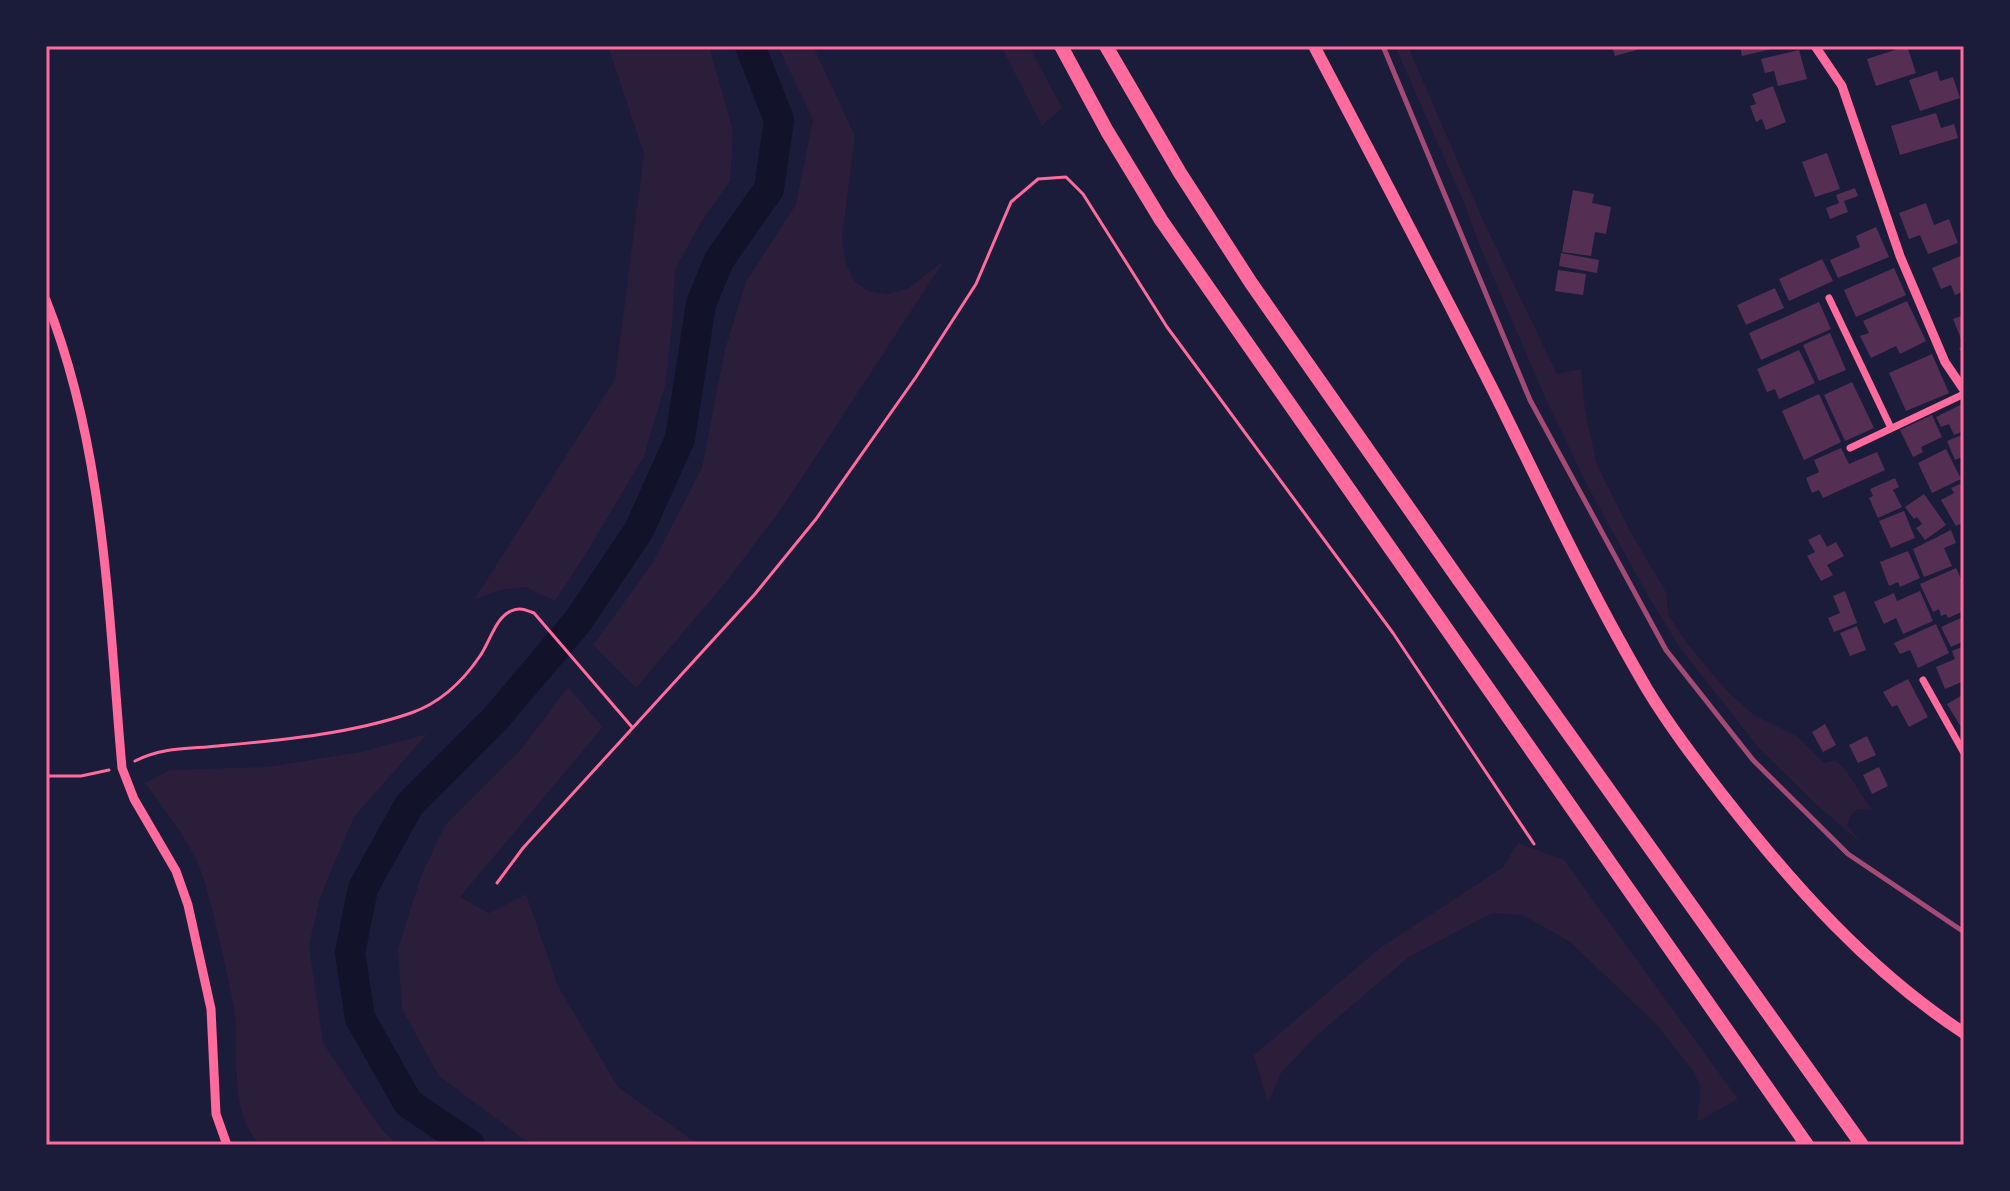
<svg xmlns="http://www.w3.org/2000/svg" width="2010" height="1191" font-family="Lato,sans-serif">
	<rect width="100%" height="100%" fill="#1b1b3a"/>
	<path fill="#2a1e3b" d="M 608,46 L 709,46 L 733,130 L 730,181 L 701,222 L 675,270 L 672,325 L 665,386 L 644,456 L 587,552 L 555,601 L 525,587 L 499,590 L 474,600 L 615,379 L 644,154 Z
		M 778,46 L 813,46 L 855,136 L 842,237 L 845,261 L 854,281 L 868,291 L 887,294 L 907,289 L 944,261 L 784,505 L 726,582 L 636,688 L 593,645 L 652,564 L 702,468 L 725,349 L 746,282 L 796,204 L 813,120 Z
		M 1001,46 L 1029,46 L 1062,108 L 1042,126 Z
		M 1395,46 L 1408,46 L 1482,218 L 1557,374 L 1581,369 L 1585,410 L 1597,465 L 1629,529 L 1667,594 L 1667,613 L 1686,642 L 1728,692 L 1754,715 L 1797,736 L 1824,763 L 1835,760 L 1845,769 L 1872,810 L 1858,809 L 1851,815 L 1847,825 L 1861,843 L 1817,805 L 1758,747 L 1680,648 L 1648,596 L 1586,483 L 1544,395 L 1479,244 L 1464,203 Z
		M 568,687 L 603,727 L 460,897 L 489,913 L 526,894 L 558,986 L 618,1087 L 699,1145 L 541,1145 L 525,1140 L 439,1076 L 402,1009 L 398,949 L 421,876 L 445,825 L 523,747 Z
		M 427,734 L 354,817 L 321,895 L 309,945 L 323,1043 L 381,1129 L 398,1145 L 260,1145 C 225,1107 242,1051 233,1003 C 225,964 216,922 205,883 C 195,847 167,814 145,783 L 170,770 L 267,767 L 361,752 Z
		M 1518,843 L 1564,860 L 1738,1099 L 1697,1122 L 1701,1088 L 1693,1071 L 1656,1024 L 1569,941 L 1522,915 L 1492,913 L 1409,957 L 1316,1036 L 1281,1073 L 1268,1103 L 1254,1055 L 1380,948 L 1503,867 Z"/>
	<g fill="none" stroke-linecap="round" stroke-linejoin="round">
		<path stroke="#12122b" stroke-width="30" d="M 470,1145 L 408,1103 L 360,1018 L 350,953 L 363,888 L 409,805 L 496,718 L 578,621 L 639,530 L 680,439 L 701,304 L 719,260 L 769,189 L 779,120 L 750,46"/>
	</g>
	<path fill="#542f53" d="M 1612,46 L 1639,46 L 1640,49 L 1615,56 Z
		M 1740,46 L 1780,46 L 1780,47 L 1742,56 Z
		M 1907,46 L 1916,73 L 1876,86 L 1867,59 Z
		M 1799,50 L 1807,79 L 1778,86 L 1774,71 L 1765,73 L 1761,59 Z
		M 1937,71 L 1940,81 L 1953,77 L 1960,98 L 1920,111 L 1909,80 Z
		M 1773,86 L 1786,122 L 1766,130 L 1762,119 L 1756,122 L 1750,106 L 1756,104 L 1752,94 Z
		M 1936,113 L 1941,128 L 1954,124 L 1958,138 L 1900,155 L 1891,126 Z
		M 1827,153 L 1840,189 L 1815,197 L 1802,162 Z
		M 1855,188 L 1858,196 L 1844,201 L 1848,212 L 1830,219 L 1826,208 L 1839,203 L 1836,195 Z
		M 1573,190 L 1594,194 L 1592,203 L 1611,207 L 1606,234 L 1595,232 L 1591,256 L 1562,252 Z
		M 1926,203 L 1934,225 L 1949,219 L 1958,243 L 1928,254 L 1920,235 L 1909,239 L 1899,213 Z
		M 1876,227 L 1889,257 L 1838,278 L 1830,260 L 1860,247 L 1856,236 Z
		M 1561,253 L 1599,260 L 1597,273 L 1559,266 Z
		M 1963,255 L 1964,291 L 1955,295 L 1951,285 L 1941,289 L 1932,268 Z
		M 1822,259 L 1833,281 L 1789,301 L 1779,279 Z
		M 1894,268 L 1906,295 L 1856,317 L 1844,290 Z
		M 1558,270 L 1586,274 L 1583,295 L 1555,291 Z
		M 1775,288 L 1784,308 L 1746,325 L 1737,305 Z
		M 1907,301 L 1926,341 L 1900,354 L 1896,346 L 1871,358 L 1860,336 L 1869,333 L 1863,321 Z
		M 1819,302 L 1831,329 L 1761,360 L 1749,333 Z
		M 1964,315 L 1964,358 L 1959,348 L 1964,346 L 1953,319 Z
		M 1830,333 L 1846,370 L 1819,381 L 1803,345 Z
		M 1799,350 L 1815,383 L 1779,399 L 1775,389 L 1767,392 L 1757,369 Z
		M 1932,354 L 1949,393 L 1906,411 L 1889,373 Z
		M 1852,382 L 1874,428 L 1845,441 L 1824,395 Z
		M 1819,394 L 1841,442 L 1804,460 L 1782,411 Z
		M 1964,403 L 1964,431 L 1954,435 L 1949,424 L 1941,427 L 1936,417 Z
		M 1932,415 L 1942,437 L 1921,447 L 1923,452 L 1913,457 L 1900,430 Z
		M 1964,434 L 1964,456 L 1955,460 L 1947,441 Z
		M 1841,448 L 1849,464 L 1877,452 L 1885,470 L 1823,498 L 1819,490 L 1812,493 L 1806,478 L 1819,472 L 1814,460 Z
		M 1946,449 L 1961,479 L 1932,493 L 1918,463 Z
		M 1895,478 L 1899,487 L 1893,490 L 1902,507 L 1878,518 L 1869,498 L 1873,496 L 1870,489 Z
		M 1960,484 L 1964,490 L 1964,522 L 1956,526 L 1941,500 L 1954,493 L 1951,488 Z
		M 1924,494 L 1946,525 L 1925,540 L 1916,528 L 1922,524 L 1917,517 L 1914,519 L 1905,507 Z
		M 1904,511 L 1915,538 L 1891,548 L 1879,521 Z
		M 1951,530 L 1956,543 L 1944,548 L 1952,566 L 1924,577 L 1913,549 Z
		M 1820,534 L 1827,547 L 1836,542 L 1844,556 L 1827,565 L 1833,575 L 1821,581 L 1807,556 L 1815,552 L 1808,540 Z
		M 1908,551 L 1920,578 L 1900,587 L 1898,582 L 1889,586 L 1880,562 Z
		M 1956,568 L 1964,585 L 1964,611 L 1948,618 L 1946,614 L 1941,616 L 1939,609 L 1933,612 L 1920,584 Z
		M 1845,591 L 1857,623 L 1834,632 L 1828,618 L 1840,613 L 1833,596 Z
		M 1920,591 L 1933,621 L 1903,634 L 1896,618 L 1884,624 L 1874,602 L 1894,593 L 1897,601 Z
		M 1963,617 L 1964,641 L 1951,647 L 1941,627 Z
		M 1936,624 L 1949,653 L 1918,668 L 1910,650 L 1900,654 L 1894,643 Z
		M 1857,626 L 1866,650 L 1850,656 L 1840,633 Z
		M 1964,646 L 1964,681 L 1945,689 L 1936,667 L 1955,659 L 1952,651 Z
		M 1908,679 L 1928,717 L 1909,727 L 1897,705 L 1892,707 L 1883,692 Z
		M 1964,694 L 1964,732 L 1947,704 Z
		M 1825,724 L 1836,745 L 1823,752 L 1812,732 Z
		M 1867,736 L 1876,755 L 1858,763 L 1849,745 Z
		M 1879,767 L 1888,786 L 1872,794 L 1863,775 Z"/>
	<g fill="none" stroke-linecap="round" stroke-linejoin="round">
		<path stroke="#ff6b9d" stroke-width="3" d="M 135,761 C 162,747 189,749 218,746 C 282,740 350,734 411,713 C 440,703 463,681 480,656 C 490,642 495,618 511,611 C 520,607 526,610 534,613 L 632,727
			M 46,776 L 81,776 L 109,770
			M 497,883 L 523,848 L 755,594 L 816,519 L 916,377 L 976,284 L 1011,202 L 1038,179 L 1066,177 L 1083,194 L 1167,327 L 1393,633 L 1534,844"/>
		<path stroke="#ff6b9d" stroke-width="7" d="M 1829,298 L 1891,428
			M 1850,448 L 1964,394
			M 1923,680 L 1964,753"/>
		<path stroke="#ff6b9d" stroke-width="9" d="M 1815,46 L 1842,86 L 1900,256 L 1945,362 L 1964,390
			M 46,300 C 105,448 108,611 122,768 L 134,799 L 176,871 L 188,905 L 211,1009 L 216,1114 L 227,1145"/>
		<path stroke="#ff6b9d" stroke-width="12" d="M 1314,46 C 1375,162 1436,277 1495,394 C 1544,493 1591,594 1647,689 C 1670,727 1697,762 1724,797 C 1793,885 1869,971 1964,1033"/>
		<path stroke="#ff6b9d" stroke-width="14" d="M 1061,46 L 1107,131 L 1161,220 L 1807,1145
			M 1106,46 L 1180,173 L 1251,283 L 1459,580 L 1862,1145"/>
		<path stroke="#a44b75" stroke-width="5" d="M 1383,46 L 1530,400 L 1666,650 L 1753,760 L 1848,854 L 1964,932"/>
	</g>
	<rect width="2010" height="1191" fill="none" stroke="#1b1b3a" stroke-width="96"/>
	<rect x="48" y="48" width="1914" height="1095" fill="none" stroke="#ff6b9d" stroke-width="3"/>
</svg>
